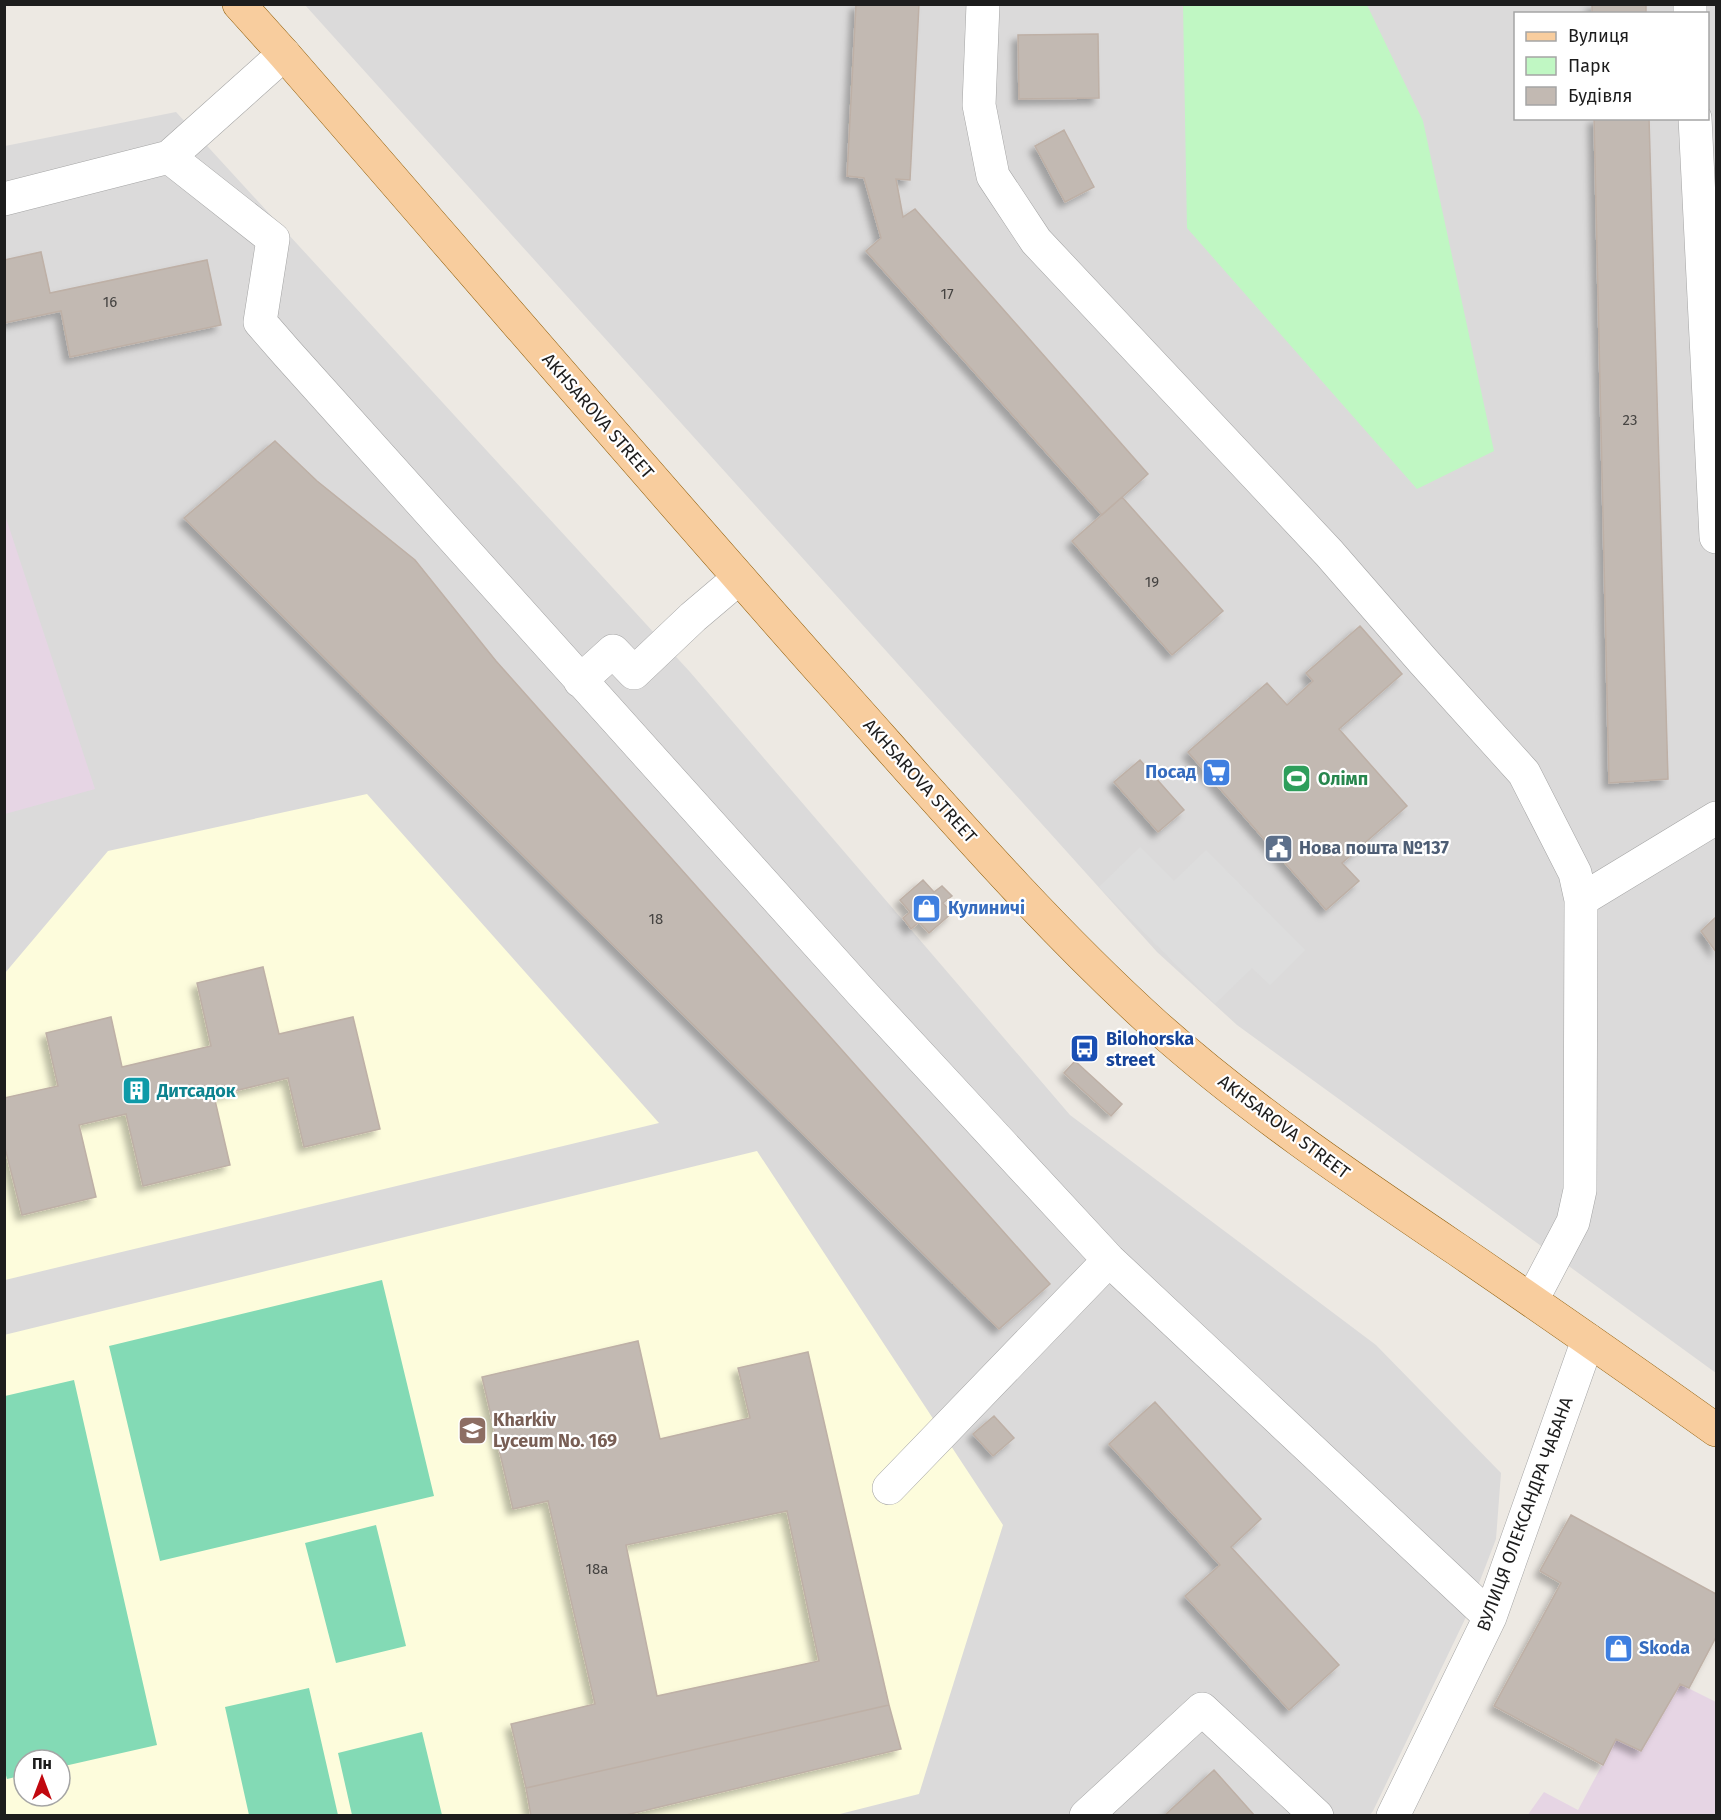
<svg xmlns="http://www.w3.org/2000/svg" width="1721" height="1820" font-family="'Fira Sans',sans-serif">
	<defs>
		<filter id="shadow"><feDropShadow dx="-5.5" dy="5.5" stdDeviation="3" flood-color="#0004"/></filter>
	</defs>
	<rect width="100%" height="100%" fill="#ede9e3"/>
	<path fill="#dbdada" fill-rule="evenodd" d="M 305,5 L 1716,5 L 1716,1373 L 1237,1025 L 1157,952 ZM 1516,14 L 1708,14 L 1708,118 L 1516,118 Z
		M 176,112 L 690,672 L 1070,1115 L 1376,1345 L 1501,1473 L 1496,1539 L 1466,1617 L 1373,1811 L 1370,1815 L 5,1816 L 5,146 ZM 24,1760 L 60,1760 L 60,1796 L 24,1796 Z"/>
	<path fill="#e6d5e4" d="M 5,515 L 95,789 L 5,814 L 4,814 Z
		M 1680,1684 L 1716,1702 L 1716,1815 L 1527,1816 L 1544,1792 L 1578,1810 L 1616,1739 L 1641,1751 Z"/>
	<path fill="#fdfcdc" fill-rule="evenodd" d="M 367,794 L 659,1123 L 5,1280 L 5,973 L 108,851 Z
		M 757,1151 L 1003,1525 L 919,1794 L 832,1816 L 5,1815 L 4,1335 ZM 24,1760 L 60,1760 L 60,1796 L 24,1796 Z"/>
	<path fill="#c0f7c3" d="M 1183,5 L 1367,5 L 1423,121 L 1494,451 L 1417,489 L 1187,228 Z"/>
	<path fill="#83dab5" d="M 382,1280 L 434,1496 L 160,1561 L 109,1346 Z
		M 74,1380 L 157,1745 L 60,1767 L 60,1760 L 24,1760 L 24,1775 L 7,1779 L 4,1768 L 5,1396 Z
		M 376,1525 L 406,1646 L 336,1663 L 305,1543 Z
		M 309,1688 L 338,1815 L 249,1815 L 225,1707 Z
		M 422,1732 L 442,1815 L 352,1815 L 338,1753 Z"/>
	<path fill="#ddd" d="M 1140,847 L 1174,881 L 1206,850 L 1305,950 L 1270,985 L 1252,968 L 1215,1004 L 1099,887 Z"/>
	<path fill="#c2b9b2" stroke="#beb0a6" stroke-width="1.5" fill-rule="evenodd" filter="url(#shadow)" d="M 856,4 L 919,4 L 910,180 L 896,179 L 903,217 L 915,209 L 1148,474 L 1102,515 L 866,251 L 881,238 L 864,178 L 847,176 Z
		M 1592,4 L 1646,4 L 1646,14 L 1592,14 Z
		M 1098,34 L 1099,98 L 1019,99 L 1018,35 Z
		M 1594,118 L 1649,118 L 1668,779 L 1609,783 Z
		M 1064,130 L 1094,187 L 1065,202 L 1035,146 Z
		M 41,252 L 50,293 L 207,260 L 221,325 L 70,357 L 61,311 L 4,323 L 4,260 Z
		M 275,441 L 317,481 L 415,560 L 496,661 L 1050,1284 L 999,1329 L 184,518 Z
		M 1122,497 L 1223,611 L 1172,655 L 1072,541 Z
		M 1360,626 L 1402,674 L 1339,729 L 1407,806 L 1342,863 L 1359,881 L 1326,910 L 1188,752 L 1267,683 L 1287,705 L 1313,681 L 1306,673 Z
		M 1140,760 L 1184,810 L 1158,832 L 1114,782 Z
		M 923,880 L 934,892 L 942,886 L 952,896 L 943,903 L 952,913 L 929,933 L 919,922 L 911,929 L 903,918 L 910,912 L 900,900 Z
		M 1716,917 L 1716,952 L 1701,931 Z
		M 263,967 L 279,1034 L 353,1017 L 380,1129 L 304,1147 L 288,1078 L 214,1096 L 230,1165 L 143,1186 L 126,1114 L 79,1125 L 96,1197 L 22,1215 L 4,1144 L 4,1098 L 58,1086 L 46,1033 L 111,1017 L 122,1067 L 211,1046 L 197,983 Z
		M 1075,1061 L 1122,1104 L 1111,1116 L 1064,1073 Z
		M 638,1341 L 660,1439 L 750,1418 L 738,1368 L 808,1352 L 889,1705 L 526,1788 L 511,1724 L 595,1704 L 548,1501 L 513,1509 L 482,1377 ZM 787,1511 L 819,1661 L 657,1696 L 626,1545 Z
		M 1155,1402 L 1261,1519 L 1231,1547 L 1339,1665 L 1289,1710 L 1185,1596 L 1220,1565 L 1109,1444 Z
		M 994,1416 L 1014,1438 L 993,1456 L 973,1434 Z
		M 1571,1515 L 1716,1594 L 1716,1637 L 1689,1688 L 1680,1684 L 1641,1751 L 1616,1739 L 1603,1765 L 1494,1706 L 1561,1583 L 1540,1571 Z
		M 889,1705 L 901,1749 L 622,1816 L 531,1816 L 526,1788 Z
		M 1214,1770 L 1255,1816 L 1164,1816 Z"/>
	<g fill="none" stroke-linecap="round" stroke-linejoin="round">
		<defs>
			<path id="minor" d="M 983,4 L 979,105 L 993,176 L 1036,241 L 1329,553 L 1423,661 L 1524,773 L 1575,873 L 1581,900 L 1580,1190 L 1573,1222 L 1532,1300
				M 1690,4 L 1690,14
				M 1695,118 L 1716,537
				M 169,157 L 284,54
				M 4,199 L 169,157 L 273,239 L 260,322 L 287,353 L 861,992 L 1109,1260 L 1490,1617
				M 580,681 L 613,651 L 634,673 L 693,617 L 739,578
				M 1581,900 L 1716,818
				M 889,1488 L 1109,1260
				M 1086,1816 L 1202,1709 L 1317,1816
				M 1393,1816 L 1490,1617 L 1588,1340"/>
			<path id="major" d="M 239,4 L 284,54 C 464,261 643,470 825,675 C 932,794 1036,917 1155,1025 C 1250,1110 1356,1181 1461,1252 C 1547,1311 1632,1370 1716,1430"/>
		</defs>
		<use href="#minor" stroke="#a4a4a4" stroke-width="34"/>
		<use href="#major" stroke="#8f5c06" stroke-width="34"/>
		<use href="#minor" stroke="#fff" stroke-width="33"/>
		<use href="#major" stroke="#f8cd9e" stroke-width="33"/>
	</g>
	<defs>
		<symbol id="supermarket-square" viewBox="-11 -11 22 22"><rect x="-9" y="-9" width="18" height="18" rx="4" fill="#3f7fe0" stroke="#fff"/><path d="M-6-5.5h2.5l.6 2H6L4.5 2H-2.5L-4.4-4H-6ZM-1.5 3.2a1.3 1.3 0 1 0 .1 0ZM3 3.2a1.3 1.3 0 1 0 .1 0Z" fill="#fff"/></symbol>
		<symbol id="stadium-square" viewBox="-11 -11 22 22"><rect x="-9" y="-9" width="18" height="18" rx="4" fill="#2e9e5b" stroke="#fff"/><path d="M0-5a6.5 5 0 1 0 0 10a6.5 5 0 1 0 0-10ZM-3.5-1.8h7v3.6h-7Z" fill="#fff"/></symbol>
		<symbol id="civic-square" viewBox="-11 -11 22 22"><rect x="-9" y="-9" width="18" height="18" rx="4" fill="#5c6f8a" stroke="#fff"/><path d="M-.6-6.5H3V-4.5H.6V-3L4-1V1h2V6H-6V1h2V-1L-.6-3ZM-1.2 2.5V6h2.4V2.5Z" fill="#fff"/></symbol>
		<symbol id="shop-square" viewBox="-11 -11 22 22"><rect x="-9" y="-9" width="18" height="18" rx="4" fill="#3f7fe0" stroke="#fff"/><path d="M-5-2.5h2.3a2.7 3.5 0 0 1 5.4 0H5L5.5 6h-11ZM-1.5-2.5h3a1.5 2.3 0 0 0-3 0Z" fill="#fff"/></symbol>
		<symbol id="bus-square" viewBox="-11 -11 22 22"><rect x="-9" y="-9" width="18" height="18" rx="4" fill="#1a4fb4" stroke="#fff"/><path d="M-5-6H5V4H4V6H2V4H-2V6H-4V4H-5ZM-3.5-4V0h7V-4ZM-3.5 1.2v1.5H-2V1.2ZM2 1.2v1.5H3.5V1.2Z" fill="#fff"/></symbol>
		<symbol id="building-square" viewBox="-11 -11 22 22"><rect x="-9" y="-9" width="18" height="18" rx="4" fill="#0f9aa8" stroke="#fff"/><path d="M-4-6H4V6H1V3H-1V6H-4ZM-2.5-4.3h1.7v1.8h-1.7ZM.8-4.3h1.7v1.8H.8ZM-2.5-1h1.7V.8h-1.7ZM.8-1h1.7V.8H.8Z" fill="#fff"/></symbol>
		<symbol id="school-square" viewBox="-11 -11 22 22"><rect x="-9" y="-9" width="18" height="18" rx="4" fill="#8d6e63" stroke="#fff"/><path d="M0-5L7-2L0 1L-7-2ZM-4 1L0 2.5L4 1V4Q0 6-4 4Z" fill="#fff"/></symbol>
	</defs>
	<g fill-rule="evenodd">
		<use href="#supermarket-square" x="1200" y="756" width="33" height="33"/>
		<use href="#stadium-square" x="1280" y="762" width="33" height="33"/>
		<use href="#civic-square" x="1262" y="832" width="33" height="33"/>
		<use href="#shop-square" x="910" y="892" width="33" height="33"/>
		<use href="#bus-square" x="1068" y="1032" width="33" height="33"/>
		<use href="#building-square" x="120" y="1074" width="33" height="33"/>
		<use href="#school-square" x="456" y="1414" width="33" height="33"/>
		<use href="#shop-square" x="1602" y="1632" width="33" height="33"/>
	</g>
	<g text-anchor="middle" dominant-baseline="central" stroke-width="4.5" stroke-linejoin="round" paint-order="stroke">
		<g font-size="15" fill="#464442">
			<text x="947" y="294">17</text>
			<text x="110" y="302">16</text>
			<text x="1630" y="420">23</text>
			<text x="1152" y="582">19</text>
			<text x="656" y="919">18</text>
			<text x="597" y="1569">18а</text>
		</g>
		<g font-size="18" fill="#1d1d1d" stroke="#fff">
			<text transform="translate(598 416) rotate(49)">AKHSAROVA STREET</text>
			<text transform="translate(920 781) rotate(48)">AKHSAROVA STREET</text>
			<text transform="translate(1284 1127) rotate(37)">AKHSAROVA STREET</text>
			<text transform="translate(1525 1514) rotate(-70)">ВУЛИЦЯ ОЛЕКСАНДРА ЧАБАНА</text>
		</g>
		<g font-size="18" font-weight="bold" fill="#366cbe" stroke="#fff" text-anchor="start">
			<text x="1196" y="772" text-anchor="end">Посад</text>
			<text x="948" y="908">Кулиничі</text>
			<text x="1639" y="1648">Skoda</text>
		</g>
		<g font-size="18" font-weight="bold" fill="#27864d" stroke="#fff" text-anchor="start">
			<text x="1318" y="779">Олімп</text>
		</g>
		<g font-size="18" font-weight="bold" fill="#4e5e75" stroke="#fff" text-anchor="start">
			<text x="1299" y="848">Нова пошта №137</text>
		</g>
		<g font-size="18" font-weight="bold" fill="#164399" stroke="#fff" text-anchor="start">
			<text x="1106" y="1039">Bilohorska<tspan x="1106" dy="21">street</tspan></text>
		</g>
		<g font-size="18" font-weight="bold" fill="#0d838f" stroke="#fff" text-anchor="start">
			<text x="157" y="1091">Дитсадок</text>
		</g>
		<g font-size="18" font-weight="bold" fill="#785e54" stroke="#fff" text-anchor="start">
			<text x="493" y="1420">Kharkiv<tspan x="493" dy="21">Lyceum No. 169</tspan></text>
		</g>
	</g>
	<rect width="1721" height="1820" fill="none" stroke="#1d1d1d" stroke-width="12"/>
	<rect x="1514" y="12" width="195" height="108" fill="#ffffff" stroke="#a5a5a5" stroke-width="1.5"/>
	<rect x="1526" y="32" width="30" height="9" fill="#f8cd9e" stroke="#a5a5a5" stroke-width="1.5"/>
	<text x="1568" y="42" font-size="18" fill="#1d1d1d">Вулиця</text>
	<rect x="1526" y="57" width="30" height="18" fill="#c0f7c3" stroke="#a5a5a5" stroke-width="1.5"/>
	<text x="1568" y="72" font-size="18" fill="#1d1d1d">Парк</text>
	<rect x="1526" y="87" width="30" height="18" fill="#c2b9b2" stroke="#a5a5a5" stroke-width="1.5"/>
	<text x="1568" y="102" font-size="18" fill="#1d1d1d">Будівля</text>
	<g transform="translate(42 1778)"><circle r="28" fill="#ffffff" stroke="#a5a5a5" stroke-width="1.5"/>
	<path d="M0-4.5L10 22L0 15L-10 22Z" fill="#c1080f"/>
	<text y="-9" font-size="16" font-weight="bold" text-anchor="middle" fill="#1d1d1d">Пн</text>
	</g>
</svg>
